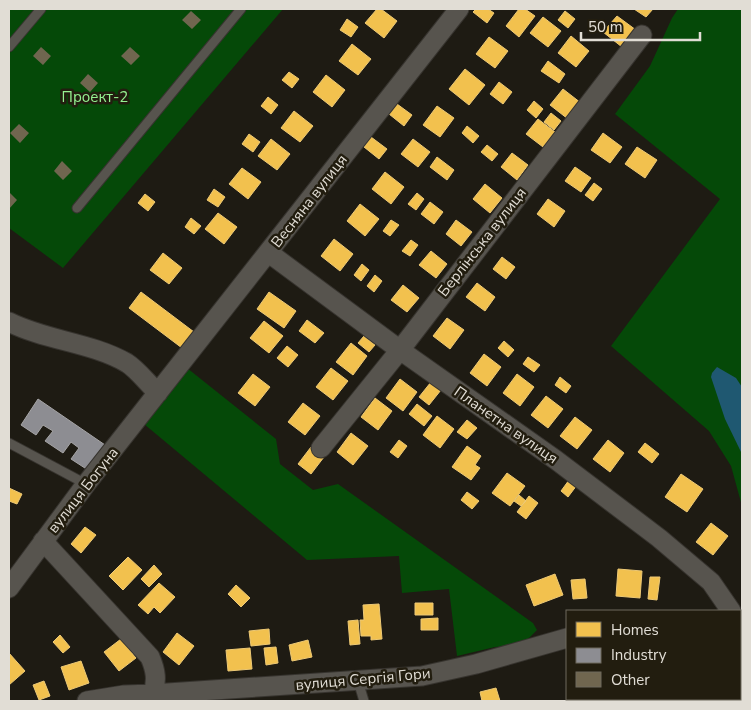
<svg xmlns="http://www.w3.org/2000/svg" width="751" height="710" font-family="'Nunito Sans',sans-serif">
	<rect width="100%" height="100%" fill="#1e1b13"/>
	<path fill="#054908" d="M 9,9 L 283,9 L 63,268 L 9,228 Z
		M 678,9 L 742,9 L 742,506 L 731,466 L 709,431 L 611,346 L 720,199 L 615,114 L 650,66 L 672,18 Z
		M 182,364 L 276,439 L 280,464 L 313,490 L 338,484 L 533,623 L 537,630 L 526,641 L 510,646 L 495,647 L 457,656 L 449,589 L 402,593 L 399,556 L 307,560 L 138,419 Z"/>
	<path fill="#1f5871" d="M 717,367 L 736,378 L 742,387 L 742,454 L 725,419 L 711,377 L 712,373 Z"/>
	<path fill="#f2c14e" stroke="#edc976" d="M 377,9 L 381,9 L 397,21 L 384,38 L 365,23 Z
		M 476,9 L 488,9 L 494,13 L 487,23 L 473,12 Z
		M 519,9 L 525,9 L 535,16 L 519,37 L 506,26 Z
		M 634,9 L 653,9 L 646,17 Z
		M 565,11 L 575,19 L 568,28 L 558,20 Z
		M 617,16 L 636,30 L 622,47 L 603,32 Z
		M 543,17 L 561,31 L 548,47 L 530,33 Z
		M 347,19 L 358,27 L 351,37 L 340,30 Z
		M 571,36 L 589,51 L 576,67 L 558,53 Z
		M 489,37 L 508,51 L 495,68 L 476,54 Z
		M 352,44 L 371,59 L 358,75 L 339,61 Z
		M 548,61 L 565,74 L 559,83 L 541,71 Z
		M 465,69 L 485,85 L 469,105 L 449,89 Z
		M 289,72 L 299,79 L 292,88 L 282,80 Z
		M 326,75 L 345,90 L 332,107 L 313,92 Z
		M 499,82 L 512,92 L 503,104 L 490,94 Z
		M 563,89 L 581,103 L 568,119 L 550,105 Z
		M 268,97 L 278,105 L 271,114 L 261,106 Z
		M 534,101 L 543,109 L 536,118 L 527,110 Z
		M 397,104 L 412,115 L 404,126 L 389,114 Z
		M 437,106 L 454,118 L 440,137 L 423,125 Z
		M 294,111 L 313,126 L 300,142 L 281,128 Z
		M 551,113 L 561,121 L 554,130 L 544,122 Z
		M 538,119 L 555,132 L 543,147 L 526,134 Z
		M 467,126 L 479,136 L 473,143 L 462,133 Z
		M 603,133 L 622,147 L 610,163 L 591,150 Z
		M 249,134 L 260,142 L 253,152 L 242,144 Z
		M 371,137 L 387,149 L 379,159 L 364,147 Z
		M 271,139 L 290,154 L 277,170 L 258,156 Z
		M 413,139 L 430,152 L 418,167 L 401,154 Z
		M 487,145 L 498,154 L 492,161 L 481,152 Z
		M 637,147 L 657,160 L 645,178 L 625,164 Z
		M 512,153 L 528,165 L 517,180 L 501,167 Z
		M 437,157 L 454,170 L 447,180 L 430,167 Z
		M 575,167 L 591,178 L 581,192 L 565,181 Z
		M 242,168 L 261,182 L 248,199 L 229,184 Z
		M 385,172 L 404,187 L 391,204 L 372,189 Z
		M 594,183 L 602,189 L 593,201 L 585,195 Z
		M 485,184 L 502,198 L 490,213 L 473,199 Z
		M 214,189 L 225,197 L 218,207 L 207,200 Z
		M 417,193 L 424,199 L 416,210 L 408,204 Z
		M 145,194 L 155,202 L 148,211 L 138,203 Z
		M 548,199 L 565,211 L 554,227 L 537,214 Z
		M 430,202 L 443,212 L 434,224 L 421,214 Z
		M 360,204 L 379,219 L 365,236 L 347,221 Z
		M 218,213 L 237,227 L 224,244 L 205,229 Z
		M 191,218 L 201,226 L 194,234 L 185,227 Z
		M 391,220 L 399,225 L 390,236 L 383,231 Z
		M 456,220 L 472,232 L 461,246 L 446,234 Z
		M 334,239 L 353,254 L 340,271 L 321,256 Z
		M 411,240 L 418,245 L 410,256 L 402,251 Z
		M 431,251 L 447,264 L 436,278 L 419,265 Z
		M 163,253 L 182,268 L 169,284 L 150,270 Z
		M 502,257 L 515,267 L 506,279 L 493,269 Z
		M 362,264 L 369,270 L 361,281 L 354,275 Z
		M 375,275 L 382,281 L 374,292 L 367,286 Z
		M 477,283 L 495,297 L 485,311 L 466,297 Z
		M 403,285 L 419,298 L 407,312 L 391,300 Z
		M 141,292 L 194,332 L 182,348 L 129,308 Z
		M 269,292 L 296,311 L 284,328 L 257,309 Z
		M 447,318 L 464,330 L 450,349 L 433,336 Z
		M 307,320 L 324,333 L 315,343 L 299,331 Z
		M 264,321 L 283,336 L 269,353 L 250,338 Z
		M 364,336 L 375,345 L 369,352 L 358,343 Z
		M 504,341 L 514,350 L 508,357 L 498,348 Z
		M 351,343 L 367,356 L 353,375 L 336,362 Z
		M 287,346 L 298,355 L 288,367 L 277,358 Z
		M 484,354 L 501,367 L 487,386 L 470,373 Z
		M 528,357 L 540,365 L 534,372 L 523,364 Z
		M 331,368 L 348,381 L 333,400 L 316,387 Z
		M 253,374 L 270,387 L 255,406 L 238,393 Z
		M 517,374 L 534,387 L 520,406 L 503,393 Z
		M 560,377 L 571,386 L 566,393 L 555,385 Z
		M 400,379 L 417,392 L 403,411 L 386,398 Z
		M 431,382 L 441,390 L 429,405 L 419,397 Z
		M 546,396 L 563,409 L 548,428 L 531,415 Z
		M 375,398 L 392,411 L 378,430 L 361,417 Z
		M 303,403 L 320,416 L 305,435 L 288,422 Z
		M 417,404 L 432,416 L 424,426 L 409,414 Z
		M 437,416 L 454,429 L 440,448 L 423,435 Z
		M 575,417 L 592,430 L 577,449 L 560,436 Z
		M 467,420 L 477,428 L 467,439 L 457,432 Z
		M 351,433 L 368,446 L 353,465 L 337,452 Z
		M 399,440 L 407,446 L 398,458 L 390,452 Z
		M 608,440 L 624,453 L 610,472 L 593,459 Z
		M 645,443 L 659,454 L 652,463 L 638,452 Z
		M 467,446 L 481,456 L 475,465 L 480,468 L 471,480 L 452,467 Z
		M 311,447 L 324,457 L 311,474 L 298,464 Z
		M 507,473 L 525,486 L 510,506 L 492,493 Z
		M 681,474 L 703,489 L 687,512 L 665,497 Z
		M 569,480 L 577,485 L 568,497 L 561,491 Z
		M 9,488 L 22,494 L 17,504 L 9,501 Z
		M 467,492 L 479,501 L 472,509 L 461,500 Z
		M 519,495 L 526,501 L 521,506 L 514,501 Z
		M 529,496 L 538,503 L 526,519 L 517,512 Z
		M 711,523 L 728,536 L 713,555 L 696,542 Z
		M 85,527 L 96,535 L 81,553 L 71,544 Z
		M 128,557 L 142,570 L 123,590 L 109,576 Z
		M 154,565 L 162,574 L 149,587 L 141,579 Z
		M 618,569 L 642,571 L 640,598 L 616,596 Z
		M 555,574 L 563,595 L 534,606 L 526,585 Z
		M 650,577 L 660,577 L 657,600 L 648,599 Z
		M 585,579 L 587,598 L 573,599 L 571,580 Z
		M 159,583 L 175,597 L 160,613 L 154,607 L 148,614 L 138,605 Z
		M 236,585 L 250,598 L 241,607 L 228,594 Z
		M 415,603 L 433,603 L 433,615 L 415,615 Z
		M 379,604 L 382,639 L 371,640 L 371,636 L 361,636 L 360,620 L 364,620 L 363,605 Z
		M 438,618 L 438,630 L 421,630 L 421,619 Z
		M 358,620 L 360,644 L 350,645 L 348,621 Z
		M 269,629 L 270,644 L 251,646 L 249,631 Z
		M 177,633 L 194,646 L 179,665 L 163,652 Z
		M 60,635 L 70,647 L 63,653 L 53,642 Z
		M 121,639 L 136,658 L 119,671 L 104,652 Z
		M 308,640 L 312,657 L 292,661 L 289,645 Z
		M 276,647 L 278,663 L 266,665 L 264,648 Z
		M 250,648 L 252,669 L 228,671 L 226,650 Z
		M 9,653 L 25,671 L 9,685 Z
		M 81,661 L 89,683 L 69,690 L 61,667 Z
		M 44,681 L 50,696 L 39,700 L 33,685 Z
		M 496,688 L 500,701 L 482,701 L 480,692 Z
		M 642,699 L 668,699 L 671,701 L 656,701 L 654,700 L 644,701 Z"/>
	<path fill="#8d8d92" stroke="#a6a5a6" d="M 38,399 L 108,447 L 91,472 L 71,459 L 79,448 L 71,442 L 63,453 L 45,441 L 53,431 L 43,425 L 36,435 L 21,425 Z"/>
	<path fill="#70664f" d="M 191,11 L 201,20 L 192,29 L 182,20 Z
		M 41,47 L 51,56 L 43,65 L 33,56 Z
		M 130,47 L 140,56 L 131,65 L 121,56 Z
		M 88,74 L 98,83 L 90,92 L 80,83 Z
		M 19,124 L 29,133 L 20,143 L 10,133 Z
		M 62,161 L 72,171 L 63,180 L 54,171 Z
		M 9,192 L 17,200 L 9,209 Z"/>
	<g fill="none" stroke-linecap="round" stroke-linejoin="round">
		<defs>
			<path id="service" d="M 9,47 L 41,9
				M 77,208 L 241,9
				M 9,443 L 86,484
				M 358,681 L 364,701"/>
			<path id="minor" d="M 269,253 L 400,350 L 556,460 L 659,538 L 711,582 L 731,611
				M 9,322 C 47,341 90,342 127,363 C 138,370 148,384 158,393
				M 321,448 L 400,350 L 642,35
				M 43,541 L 150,657 C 156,671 157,680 153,694
				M 9,588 L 86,484 L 459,9
				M 87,701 L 124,695 L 153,694 L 422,676 L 476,664 L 567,638"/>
		</defs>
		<use href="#service" stroke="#37342f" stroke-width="11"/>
		<use href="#minor" stroke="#37342f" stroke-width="21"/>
		<use href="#service" stroke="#57544e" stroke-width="9"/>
		<use href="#minor" stroke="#57544e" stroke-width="19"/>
	</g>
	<g text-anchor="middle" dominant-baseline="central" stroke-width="5" stroke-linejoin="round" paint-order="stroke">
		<g font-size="15" fill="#95f291" stroke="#221d0f">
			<text x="95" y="97">Проект-2</text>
		</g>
		<g font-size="15" fill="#e1ddd5" stroke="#221d0f">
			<text transform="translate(309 201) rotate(-52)">Весняна вулиця</text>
			<text transform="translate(482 242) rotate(-52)">Берлінська вулиця</text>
			<text transform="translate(506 425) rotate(35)">Планетна вулиця</text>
			<text transform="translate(83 490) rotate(-52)">вулиця Богуна</text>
			<text transform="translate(363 679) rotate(-5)">вулиця Сергія Гори</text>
		</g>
	</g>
	<rect width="751" height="710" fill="none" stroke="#e1ddd5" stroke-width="20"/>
	<rect x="566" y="610" width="175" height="90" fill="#221d0f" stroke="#6e6a5e"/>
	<rect x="576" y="622" width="25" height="15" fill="#f2c14e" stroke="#6e6a5e"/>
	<text x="611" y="635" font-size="15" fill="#e1ddd5">Homes</text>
	<rect x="576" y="648" width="25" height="15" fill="#8d8d92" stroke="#6e6a5e"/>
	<text x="611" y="660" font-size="15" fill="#e1ddd5">Industry</text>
	<rect x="576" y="672" width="25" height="15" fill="#70664f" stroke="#6e6a5e"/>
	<text x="611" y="685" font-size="15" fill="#e1ddd5">Other</text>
	<path d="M581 32v8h119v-8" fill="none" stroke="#e1ddd5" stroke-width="2.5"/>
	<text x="588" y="32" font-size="15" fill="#e1ddd5" stroke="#221d0f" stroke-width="4" paint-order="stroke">50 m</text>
</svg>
